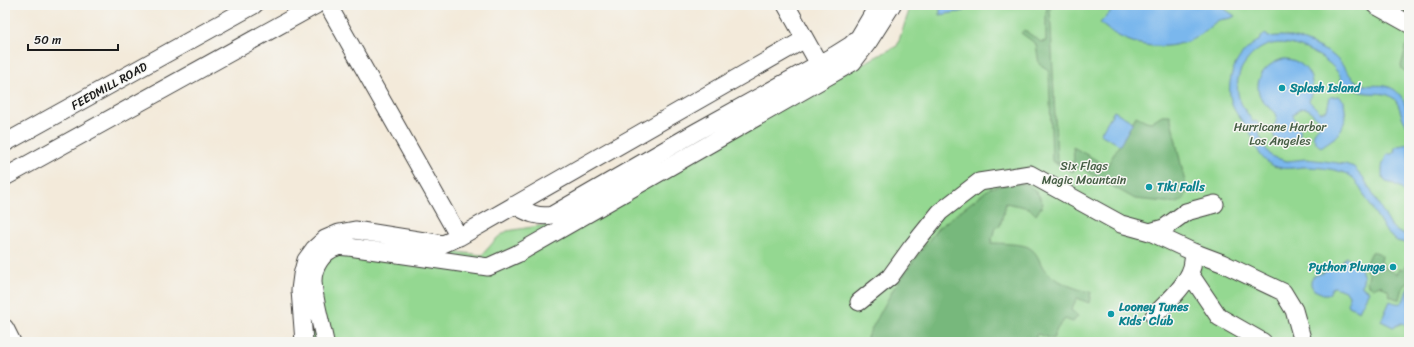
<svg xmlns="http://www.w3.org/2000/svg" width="1414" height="347" font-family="Sriracha,sans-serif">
	<rect width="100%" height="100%" fill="#f6f6f2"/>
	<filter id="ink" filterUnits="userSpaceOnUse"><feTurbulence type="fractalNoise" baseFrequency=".025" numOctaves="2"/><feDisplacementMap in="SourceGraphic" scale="8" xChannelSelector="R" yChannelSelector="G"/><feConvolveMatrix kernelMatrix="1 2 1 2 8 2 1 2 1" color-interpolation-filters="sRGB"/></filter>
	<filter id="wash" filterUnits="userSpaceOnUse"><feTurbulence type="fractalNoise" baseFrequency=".012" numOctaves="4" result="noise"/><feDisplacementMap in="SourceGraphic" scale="16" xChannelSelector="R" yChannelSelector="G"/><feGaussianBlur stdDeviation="0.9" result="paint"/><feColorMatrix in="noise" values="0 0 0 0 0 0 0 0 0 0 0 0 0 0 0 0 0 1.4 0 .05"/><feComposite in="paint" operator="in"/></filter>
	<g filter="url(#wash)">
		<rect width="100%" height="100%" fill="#f3eada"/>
		<path fill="#94d891" stroke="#587a56" d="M 911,5 L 1409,5 L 1409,342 L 310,342 L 312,271 L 345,239 L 482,255 L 497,238 L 507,231 L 551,224 L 897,46 Z"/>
		<path fill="#77b87b" stroke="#4a6a4c" d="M 1048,5 L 1050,5 L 1057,162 L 1074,162 L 1073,147 L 1107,166 L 1136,116 L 1146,121 L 1151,122 L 1162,115 L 1170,115 L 1187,191 C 1186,198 1183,201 1177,203 L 1135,199 L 1080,168 L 1076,167 L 1073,172 L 1052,161 L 1049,70 L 1039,64 L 1036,44 L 1021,33 L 1024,30 L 1041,42 L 1046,41 L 1046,12 Z
			M 1407,43 L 1409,44 L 1409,74 L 1402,69 L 1401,66 Z
			M 1009,184 L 1027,184 L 1038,194 L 1043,204 L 1036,215 L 1029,208 L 1006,203 L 1000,226 L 995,227 L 991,243 C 999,243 1023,244 1028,247 C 1039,253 1038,261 1044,269 C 1054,281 1076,290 1091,292 L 1089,303 L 1077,298 L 1071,310 L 1078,316 L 1073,322 L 1065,319 L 1057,329 L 1053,339 L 1037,334 L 1034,342 L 867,342 L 867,337 L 894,288 L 937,229 L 990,188 Z
			M 1371,252 C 1374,251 1380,253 1382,256 L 1381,262 L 1384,265 L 1383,267 L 1397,274 L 1399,269 L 1403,269 L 1405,265 L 1409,265 L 1409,281 L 1403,288 L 1400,299 L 1397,299 L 1390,296 L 1388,290 L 1380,285 L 1373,288 L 1368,285 L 1367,282 L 1369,275 L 1364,266 Z"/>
		<path fill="#7ab7ed" stroke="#4b6a84" d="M 940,5 L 964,5 L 965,11 L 940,15 Z
			M 1117,5 L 1219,5 L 1235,16 C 1230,20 1223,18 1217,21 C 1210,26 1204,33 1195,38 C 1164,54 1125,46 1100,23 Z
			M 1266,34 L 1268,37 C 1289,34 1299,38 1318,47 C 1324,50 1331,53 1336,58 C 1343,64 1348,75 1356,81 C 1365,88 1375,84 1385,86 C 1404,89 1409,112 1409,127 C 1399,119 1402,105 1393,98 C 1381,88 1364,100 1347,84 L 1344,86 L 1341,82 L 1341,77 C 1332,63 1322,57 1308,50 C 1283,39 1262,40 1245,63 C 1237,73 1236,87 1239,98 C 1242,107 1248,114 1253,122 L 1256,121 L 1259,125 L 1257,129 L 1264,146 L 1271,156 L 1276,158 L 1287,161 L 1306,159 L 1324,161 L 1345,164 L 1354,167 L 1363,177 L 1391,226 L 1398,232 L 1409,236 L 1409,244 L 1397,241 L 1387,233 L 1355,180 C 1346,169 1318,167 1303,167 C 1293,168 1284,170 1274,166 C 1259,160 1256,145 1250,132 C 1245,123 1237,116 1233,107 C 1223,81 1236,52 1260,40 L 1262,36 Z
			M 1283,59 C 1299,58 1314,72 1312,89 C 1312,93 1310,97 1309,101 L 1320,112 L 1327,110 L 1330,97 L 1339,96 L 1344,101 L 1346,118 L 1341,130 L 1337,136 L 1321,147 L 1317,144 L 1313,137 L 1315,131 L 1321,124 L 1320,120 L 1314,116 L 1310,110 L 1305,108 L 1300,109 L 1293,114 C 1293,121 1302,124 1300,134 C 1297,148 1274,147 1273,132 C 1273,126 1277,122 1277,116 C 1275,109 1266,107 1262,100 C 1251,82 1264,64 1283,59 Z
			M 1114,111 L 1133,122 L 1120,145 L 1100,134 Z
			M 1409,144 L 1409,203 L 1401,188 L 1394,184 L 1386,182 C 1379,174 1382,161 1388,154 L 1392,154 L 1395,151 L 1394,149 L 1398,146 Z
			M 1346,257 L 1361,265 L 1362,272 L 1364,277 L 1362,284 L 1362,287 L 1369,291 L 1359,311 L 1349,306 L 1348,303 L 1349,295 L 1347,292 L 1335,287 L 1332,288 L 1329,294 L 1323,294 L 1314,290 L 1311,285 L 1311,280 L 1314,276 L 1339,267 Z
			M 1409,287 L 1409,326 L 1402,323 L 1393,327 L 1381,321 L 1390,301 C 1408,309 1402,295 1409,287 Z"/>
	</g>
	<g filter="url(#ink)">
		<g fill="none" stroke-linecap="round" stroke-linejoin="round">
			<defs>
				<path id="minor" d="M 328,5 L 459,237
					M 786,5 L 819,64
					M 1375,5 L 1409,24
					M 5,143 L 254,5
					M 5,177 L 316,5
					M 514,205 C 527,212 537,218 552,215 L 696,132 L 835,55 L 851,45 L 859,37 L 878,5
					M 1150,232 L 1164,228 L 1186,212 L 1215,204
					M 1193,252 L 1222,263 L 1283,292 L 1294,310 L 1303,342
					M 1190,274 L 1219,317 L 1263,342
					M 859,302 L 890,277 L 911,248 L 940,212 L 979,182 L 1030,174 L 1121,224 L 1150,232 L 1193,252 C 1193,255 1194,258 1193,261 C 1192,281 1167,302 1154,316
					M 5,328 L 12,342
					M 304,342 L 300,290 L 302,275 L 306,260 L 314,249 L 325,239 L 339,233 L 355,230 L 443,244 L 459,237 L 805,39
					M 325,342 C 321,322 314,301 313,281 C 313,267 323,251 337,247 C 340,246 345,247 349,247 L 488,267 L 517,254 L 853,62 L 869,41 L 892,5"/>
			</defs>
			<use href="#minor" stroke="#3c3b38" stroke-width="19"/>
			<use href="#minor" stroke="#fff" stroke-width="17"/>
		</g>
	</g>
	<g fill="#0f9aa8" stroke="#f6f6f2" stroke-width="1.5">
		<circle cx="1282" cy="88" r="4"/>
		<circle cx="1149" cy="187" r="4"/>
		<circle cx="1393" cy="267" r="4"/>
		<circle cx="1111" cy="314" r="4"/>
	</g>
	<g text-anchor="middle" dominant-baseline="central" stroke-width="3" stroke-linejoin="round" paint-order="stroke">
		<g font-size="12" fill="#1c1c1c" stroke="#f6f6f2">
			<text transform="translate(109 86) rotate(-29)">FEEDMILL ROAD</text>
		</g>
		<g font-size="12" font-weight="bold" fill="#0d838f" stroke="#f6f6f2" text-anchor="start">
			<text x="1290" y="88">Splash Island</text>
			<text x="1157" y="187">Tiki Falls</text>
			<text x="1385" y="267" text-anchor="end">Python Plunge</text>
			<text x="1119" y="307">Looney Tunes<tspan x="1119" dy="14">Kids' Club</tspan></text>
		</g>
		<g font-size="12" fill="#465e45" stroke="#f6f6f2">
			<text x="1280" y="127">Hurricane Harbor<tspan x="1280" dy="14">Los Angeles</tspan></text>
			<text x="1084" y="166">Six Flags<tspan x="1084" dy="14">Magic Mountain</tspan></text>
		</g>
	</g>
	<rect width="1414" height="347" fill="none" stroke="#f6f6f2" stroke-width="20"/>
	<path d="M28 44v6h90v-6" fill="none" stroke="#1c1c1c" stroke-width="2"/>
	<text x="34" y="44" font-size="12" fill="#1c1c1c" stroke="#f6f6f2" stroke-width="3" paint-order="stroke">50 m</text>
</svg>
